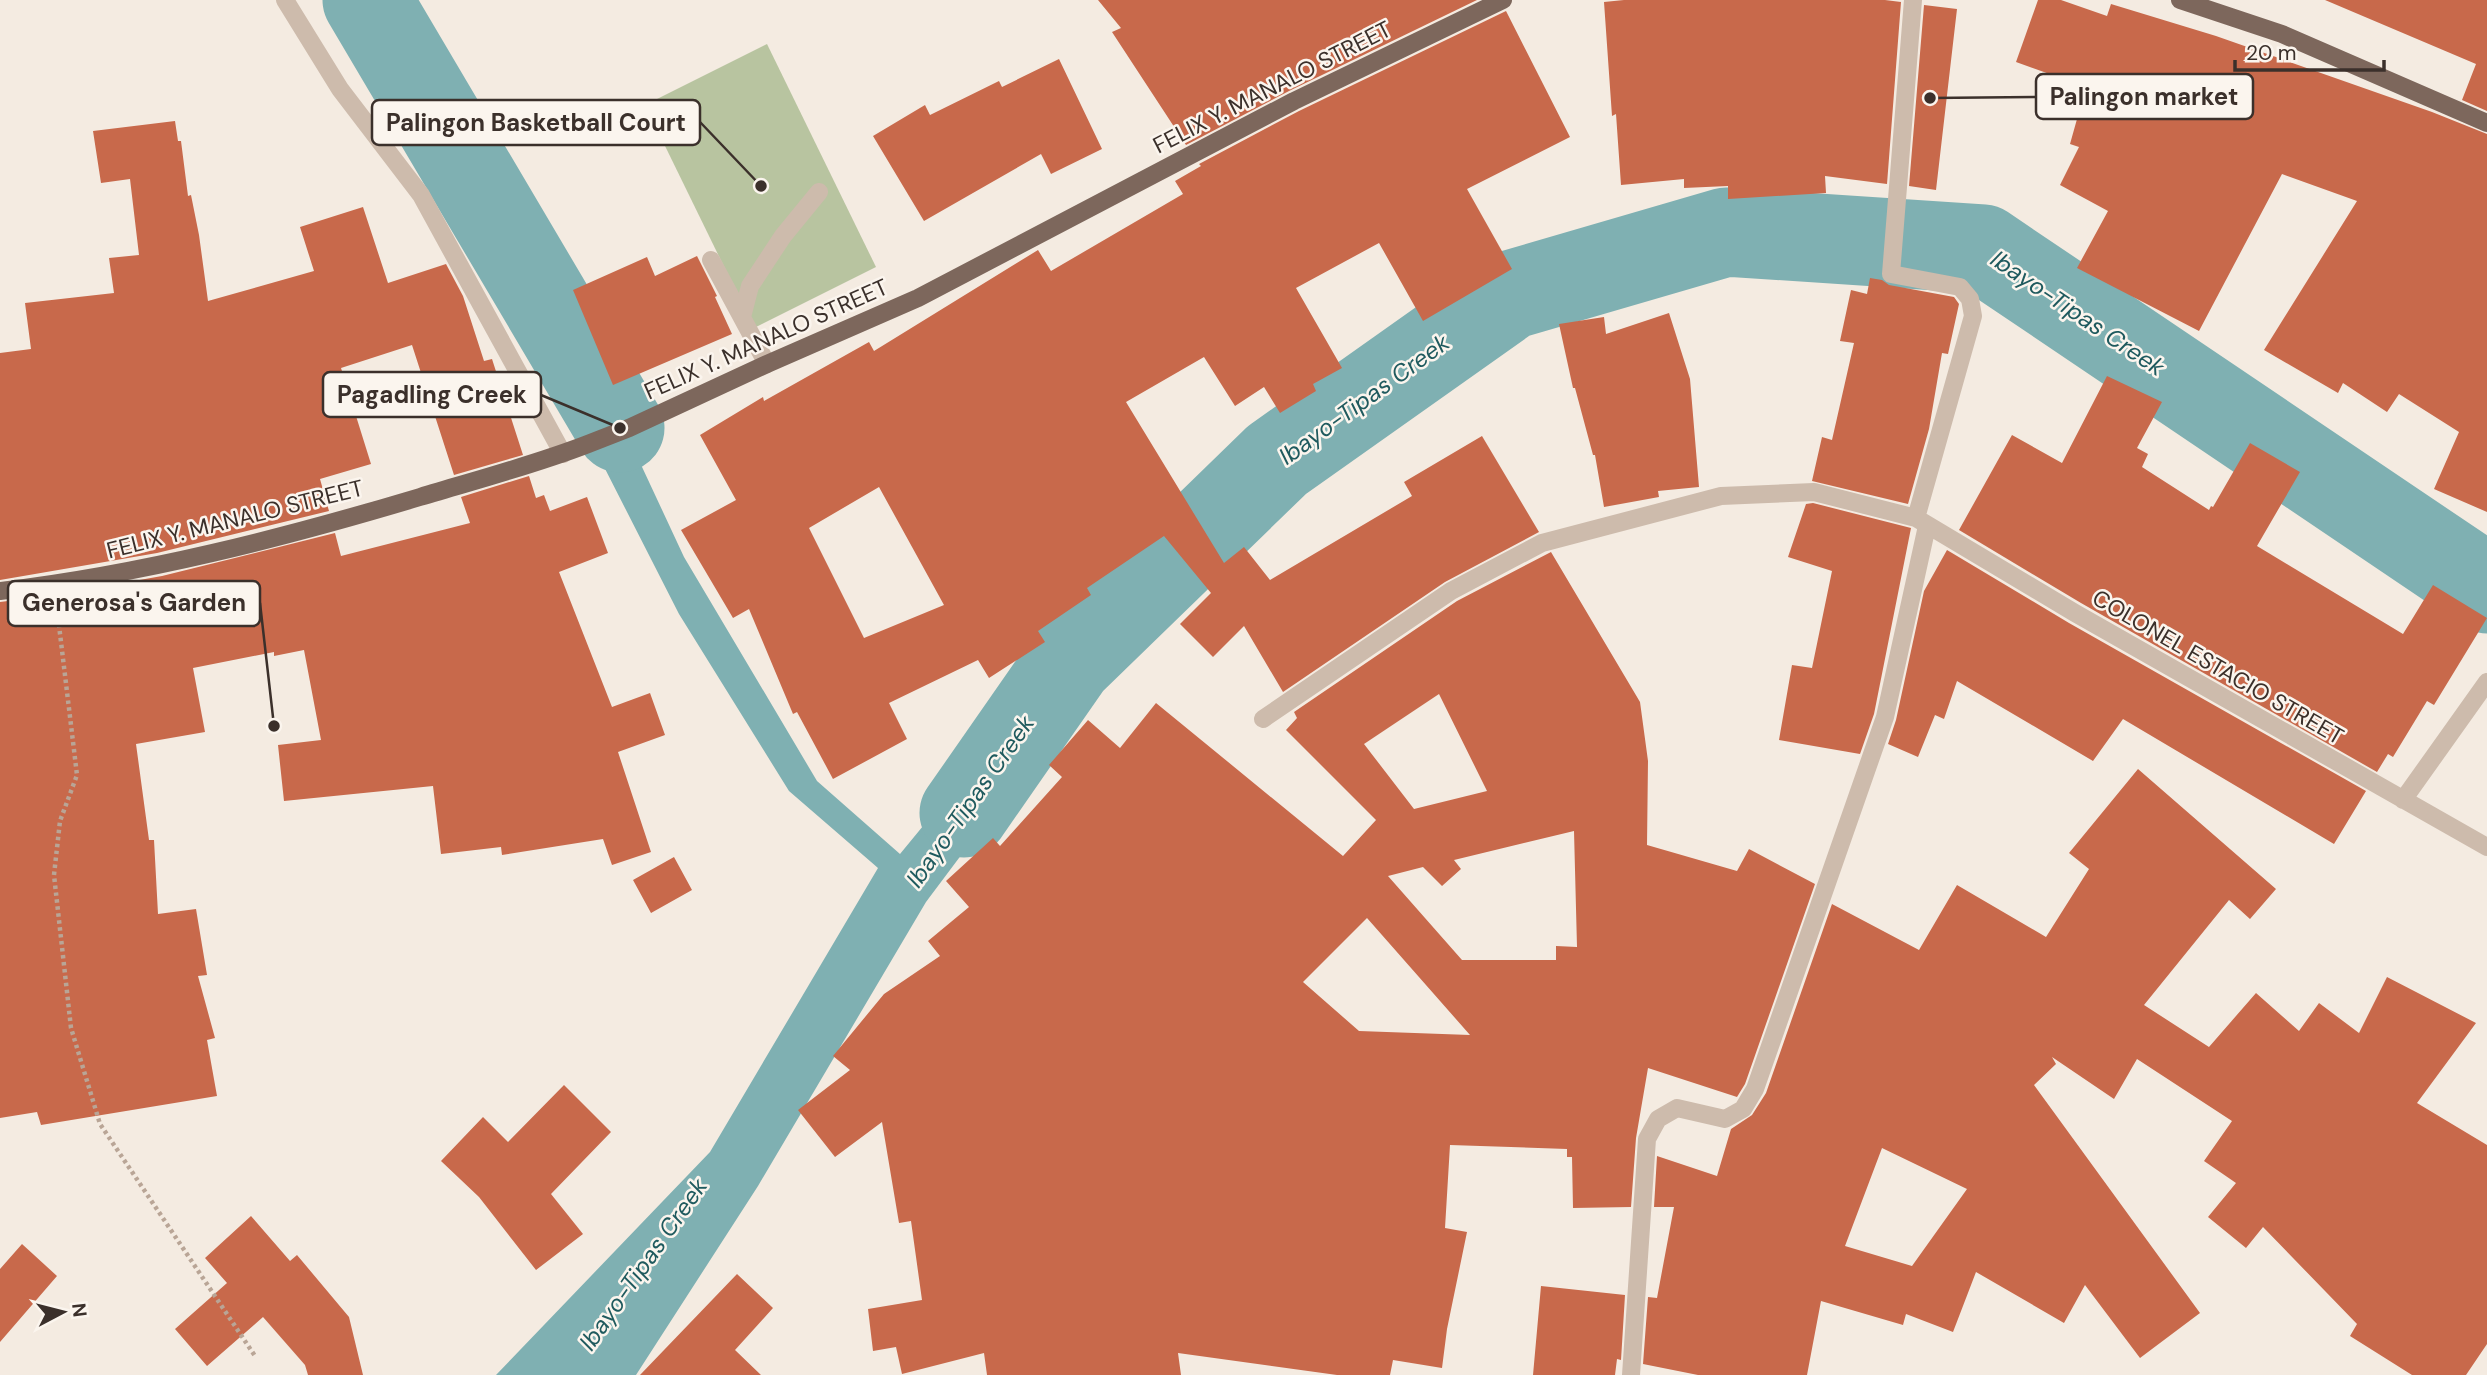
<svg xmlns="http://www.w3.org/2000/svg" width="2487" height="1375" font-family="'DM Sans',sans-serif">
	<rect width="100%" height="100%" fill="#f4ebe1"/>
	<path fill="#b8c4a0" d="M 767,44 L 876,267 L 754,328 L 645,105 Z"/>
	<path fill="#7fb0b2" d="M 629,439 L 684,557 L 817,781 L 900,854 L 1025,702 L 1055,730 L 926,902 L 758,1186 L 636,1375 L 496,1375 L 710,1152 L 878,868 L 789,791 L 679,614 L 598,455 Z"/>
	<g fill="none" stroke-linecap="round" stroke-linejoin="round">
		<path stroke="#7fb0b2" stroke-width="89" d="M 367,0 L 620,428
			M 964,813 L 1069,662 L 1277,460 L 1510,295 L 1726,232 L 1983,249 L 2487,589"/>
	</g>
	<path fill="#c8694b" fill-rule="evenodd" d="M 1098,0 L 1477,0 L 1289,91 L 1186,145 L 1112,32 L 1121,28 Z
		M 1624,0 L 1885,0 L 1901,2 L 1887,184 L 1825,176 L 1826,193 L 1728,199 L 1728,186 L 1684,188 L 1684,179 L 1621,185 L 1616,114 L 1612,116 L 1604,2 Z
		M 2038,0 L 2061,0 L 2107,16 L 2111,4 L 2216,36 L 2432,112 L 2487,134 L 2487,512 L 2434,489 L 2459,432 L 2399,394 L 2387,412 L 2343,383 L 2338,393 L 2264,350 L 2357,201 L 2282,174 L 2199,331 L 2077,268 L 2108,211 L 2060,185 L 2079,147 L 2070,144 L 2086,87 L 2016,62 Z
		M 2325,0 L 2487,0 L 2487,111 L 2462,100 L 2476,64 Z
		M 1924,5 L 1957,9 L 1936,190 L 1909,186 Z
		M 1506,11 L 1570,137 L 1467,189 L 1512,269 L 1423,321 L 1379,243 L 1296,288 L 1342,368 L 1313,384 L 1316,391 L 1280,413 L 1264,387 L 1235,406 L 1204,357 L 1126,402 L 1224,563 L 1244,547 L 1270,580 L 1412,496 L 1404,482 L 1482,436 L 1539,532 L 1445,582 L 1283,692 L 1244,626 L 1213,657 L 1180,624 L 1211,593 L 1164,536 L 1087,588 L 1091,595 L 1038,631 L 1045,642 L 989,678 L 978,660 L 889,703 L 907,739 L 833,779 L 797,712 L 793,714 L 749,609 L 733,618 L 681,530 L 736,500 L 700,435 L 763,397 L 764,401 L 869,342 L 874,351 L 1038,250 L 1051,271 L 1183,194 L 1175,181 L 1201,166 L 1199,164 L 1299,111 ZM 879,487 L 944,605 L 864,638 L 809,528 Z
		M 1059,59 L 1102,149 L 1051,174 L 1041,154 L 924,221 L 873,136 L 925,105 L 930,115 L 999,81 L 1002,87 Z
		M 175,121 L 178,141 L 181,141 L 188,196 L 191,195 L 199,235 L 208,301 L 314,271 L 300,227 L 363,207 L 388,283 L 446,264 L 463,296 L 484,361 L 492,359 L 523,455 L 454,475 L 412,345 L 341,368 L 371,464 L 320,479 L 329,511 L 157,553 L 0,580 L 0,353 L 31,349 L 25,303 L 114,293 L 109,258 L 139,255 L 130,179 L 101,183 L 93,131 Z
		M 697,256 L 717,296 L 715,297 L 732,334 L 613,385 L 573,290 L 647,257 L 655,276 Z
		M 1870,278 L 1882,280 L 1889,285 L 1954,297 L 1959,304 L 1948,354 L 1942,353 L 1929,429 L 1908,504 L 1812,481 L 1822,437 L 1832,440 L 1854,343 L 1840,341 L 1851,290 L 1867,294 Z
		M 1669,313 L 1690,379 L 1699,487 L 1658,491 L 1659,497 L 1604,507 L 1595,455 L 1593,455 L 1575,388 L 1573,388 L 1559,324 L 1604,317 L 1606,334 Z
		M 2107,376 L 2162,402 L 2137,448 L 2148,454 L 2142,467 L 2209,510 L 2211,506 L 2213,507 L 2250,443 L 2300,472 L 2257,546 L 2403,634 L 2433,585 L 2487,618 L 2434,705 L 2427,701 L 2393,757 L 2388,754 L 2377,772 L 2081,603 L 1959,530 L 2012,435 L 2062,463 Z
		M 529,476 L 536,498 L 544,495 L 550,511 L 587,497 L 608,553 L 559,572 L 612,707 L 650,693 L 665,735 L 618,752 L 651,852 L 612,865 L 603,839 L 502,855 L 501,847 L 441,854 L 433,786 L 284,801 L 278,745 L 321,740 L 304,650 L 274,656 L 274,652 L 193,668 L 205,732 L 136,744 L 149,840 L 154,840 L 158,914 L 196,909 L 207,975 L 198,976 L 215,1038 L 207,1040 L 217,1096 L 41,1125 L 37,1112 L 0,1118 L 0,602 L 55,595 L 162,576 L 335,533 L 341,556 L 470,523 L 461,497 Z
		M 1813,503 L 1911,528 L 1874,714 L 1860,754 L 1779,740 L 1792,665 L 1812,668 L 1832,571 L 1788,557 L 1806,504 Z
		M 1947,550 L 2069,623 L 2366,791 L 2334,844 L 2123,719 L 2093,761 L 1957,681 L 1944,719 L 1935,715 L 1918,757 L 1888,744 L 1896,720 L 1924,591 Z
		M 1551,552 L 1640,702 L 1648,761 L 1647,845 L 1737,871 L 1749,849 L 1815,884 L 1745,1084 L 1737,1097 L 1648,1068 L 1636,1138 L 1631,1207 L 1573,1208 L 1572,1157 L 1567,1157 L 1567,1149 L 1450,1145 L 1445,1228 L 1467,1232 L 1447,1329 L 1442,1368 L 1393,1360 L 1390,1375 L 1337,1375 L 1178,1353 L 1181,1375 L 987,1375 L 984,1353 L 902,1374 L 896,1347 L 873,1351 L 868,1309 L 922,1300 L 911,1221 L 899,1223 L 882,1122 L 835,1157 L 798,1110 L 850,1070 L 833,1056 L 884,994 L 940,956 L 928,941 L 969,907 L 946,881 L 993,838 L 1000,846 L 1062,777 L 1049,765 L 1088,720 L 1120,748 L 1156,703 L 1343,856 L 1376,820 L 1286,730 L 1297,718 L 1294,712 L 1457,601 ZM 1439,694 L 1487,791 L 1414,809 L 1364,744 ZM 1574,831 L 1577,947 L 1556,946 L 1556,960 L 1462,960 L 1388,876 L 1423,867 L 1442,886 L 1461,869 L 1454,860 ZM 1367,918 L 1470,1035 L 1359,1031 L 1303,982 Z
		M 2138,769 L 2276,889 L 2250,919 L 2229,900 L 2144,1005 L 2209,1047 L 2256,993 L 2299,1031 L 2319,1003 L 2359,1033 L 2387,977 L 2476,1023 L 2417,1103 L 2487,1145 L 2487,1344 L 2466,1375 L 2412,1375 L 2350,1336 L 2357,1324 L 2263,1227 L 2246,1248 L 2208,1217 L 2236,1183 L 2204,1161 L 2232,1121 L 2137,1059 L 2114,1099 L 2052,1057 L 2056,1064 L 2034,1085 L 2200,1313 L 2140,1358 L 2085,1285 L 2064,1323 L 1976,1272 L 1953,1332 L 1906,1314 L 1903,1325 L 1821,1301 L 1807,1375 L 1698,1375 L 1643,1364 L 1648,1297 L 1657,1298 L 1674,1207 L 1654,1207 L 1657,1156 L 1717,1176 L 1731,1129 L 1752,1115 L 1766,1093 L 1832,904 L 1919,950 L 1957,885 L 2046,937 L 2089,869 L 2069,853 ZM 1882,1148 L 1967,1189 L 1912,1266 L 1845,1246 Z
		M 674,857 L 692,890 L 651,913 L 633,880 Z
		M 564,1085 L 611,1132 L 551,1194 L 583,1234 L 536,1270 L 479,1197 L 441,1161 L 483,1117 L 508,1142 Z
		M 251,1216 L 290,1261 L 297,1255 L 349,1317 L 363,1375 L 308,1375 L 305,1365 L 263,1317 L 207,1366 L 175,1329 L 227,1283 L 205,1258 Z
		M 22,1244 L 57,1276 L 0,1342 L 0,1269 Z
		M 737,1274 L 773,1308 L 735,1350 L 761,1375 L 640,1375 Z
		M 1541,1286 L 1625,1295 L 1621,1360 L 1617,1359 L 1615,1375 L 1533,1375 Z"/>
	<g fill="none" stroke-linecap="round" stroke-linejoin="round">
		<path stroke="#b9a596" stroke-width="4.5" stroke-dasharray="3.5 3.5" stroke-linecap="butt" d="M 58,617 L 77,775 L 60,821 L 54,875 L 71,1028 L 100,1124 L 255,1356"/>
		<path stroke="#cdbbac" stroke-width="18" d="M 285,0 L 340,89 L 421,195 L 563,454
			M 1913,0 L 1891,274 L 1960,287 L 1970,299 L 1973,316 L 1916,518
			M 711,260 L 767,364
			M 742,317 L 750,286 L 783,236 L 819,192
			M 1263,719 L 1451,591 L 1542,543 L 1721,496 L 1814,492 L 1916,518 L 2075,613 L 2487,847
			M 2403,800 L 2487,682
			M 1631,1375 L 1647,1139 L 1658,1119 L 1677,1108 L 1725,1119 L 1743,1109 L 1755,1089 L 1885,717 L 1927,526"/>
		<path stroke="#7d675c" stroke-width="18" d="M 2180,0 L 2282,34 L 2487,123
			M 0,591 C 143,574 283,538 420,497 C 476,480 534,465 588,444 L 629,428 L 767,364 L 918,298 L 1294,101 L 1503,0"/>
	</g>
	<g text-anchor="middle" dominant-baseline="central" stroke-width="5" stroke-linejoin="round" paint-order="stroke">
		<g font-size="23" fill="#3b302b" stroke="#fbf5ee">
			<text transform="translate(1272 87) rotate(-27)">FELIX Y. MANALO STREET</text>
			<text transform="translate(766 339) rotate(-24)">FELIX Y. MANALO STREET</text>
			<text transform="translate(235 519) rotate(-14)">FELIX Y. MANALO STREET</text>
			<text transform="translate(2218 667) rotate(30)">COLONEL ESTACIO STREET</text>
		</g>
		<g font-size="24" font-style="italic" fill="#1f5a5e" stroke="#fbf5ee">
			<text transform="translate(2078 313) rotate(34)">Ibayo-Tipas Creek</text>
			<text transform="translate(1364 399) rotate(-36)">Ibayo-Tipas Creek</text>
			<text transform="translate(970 801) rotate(-55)">Ibayo-Tipas Creek</text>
			<text transform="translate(643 1264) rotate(-55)">Ibayo-Tipas Creek</text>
		</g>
	</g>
	<path fill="none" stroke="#3b302b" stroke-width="2.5" d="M1930 98L2036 97M761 186L700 122M620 428L541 395M274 726L260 603"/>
	<g fill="#3b302b" stroke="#fbf5ee" stroke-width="2.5">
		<circle cx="1930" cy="98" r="7"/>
		<circle cx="761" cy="186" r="7"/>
		<circle cx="620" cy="428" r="7"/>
		<circle cx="274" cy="726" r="7"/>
	</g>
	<g fill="#fbf5ee" stroke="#3b302b" stroke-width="2.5">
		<rect x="2036" y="74" width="217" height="45" rx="7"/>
		<rect x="372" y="100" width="328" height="45" rx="7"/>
		<rect x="323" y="372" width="218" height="45" rx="7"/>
		<rect x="8" y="581" width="252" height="45" rx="7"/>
	</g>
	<g font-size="24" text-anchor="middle" font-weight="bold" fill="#3b302b">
		<text x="2144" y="105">Palingon market</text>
		<text x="536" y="131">Palingon Basketball Court</text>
		<text x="432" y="403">Pagadling Creek</text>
		<text x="134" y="611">Generosa's Garden</text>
	</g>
	<g transform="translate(63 1312) rotate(83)" stroke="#fbf5ee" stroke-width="5" paint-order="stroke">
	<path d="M0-5L12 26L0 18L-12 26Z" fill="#3b302b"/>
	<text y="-10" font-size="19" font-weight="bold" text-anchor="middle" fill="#3b302b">N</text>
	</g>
	<path d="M2235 60v10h149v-10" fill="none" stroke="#3b302b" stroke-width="3.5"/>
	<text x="2246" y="60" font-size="21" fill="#3b302b" stroke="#fbf5ee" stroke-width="5" paint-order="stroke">20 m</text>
</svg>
